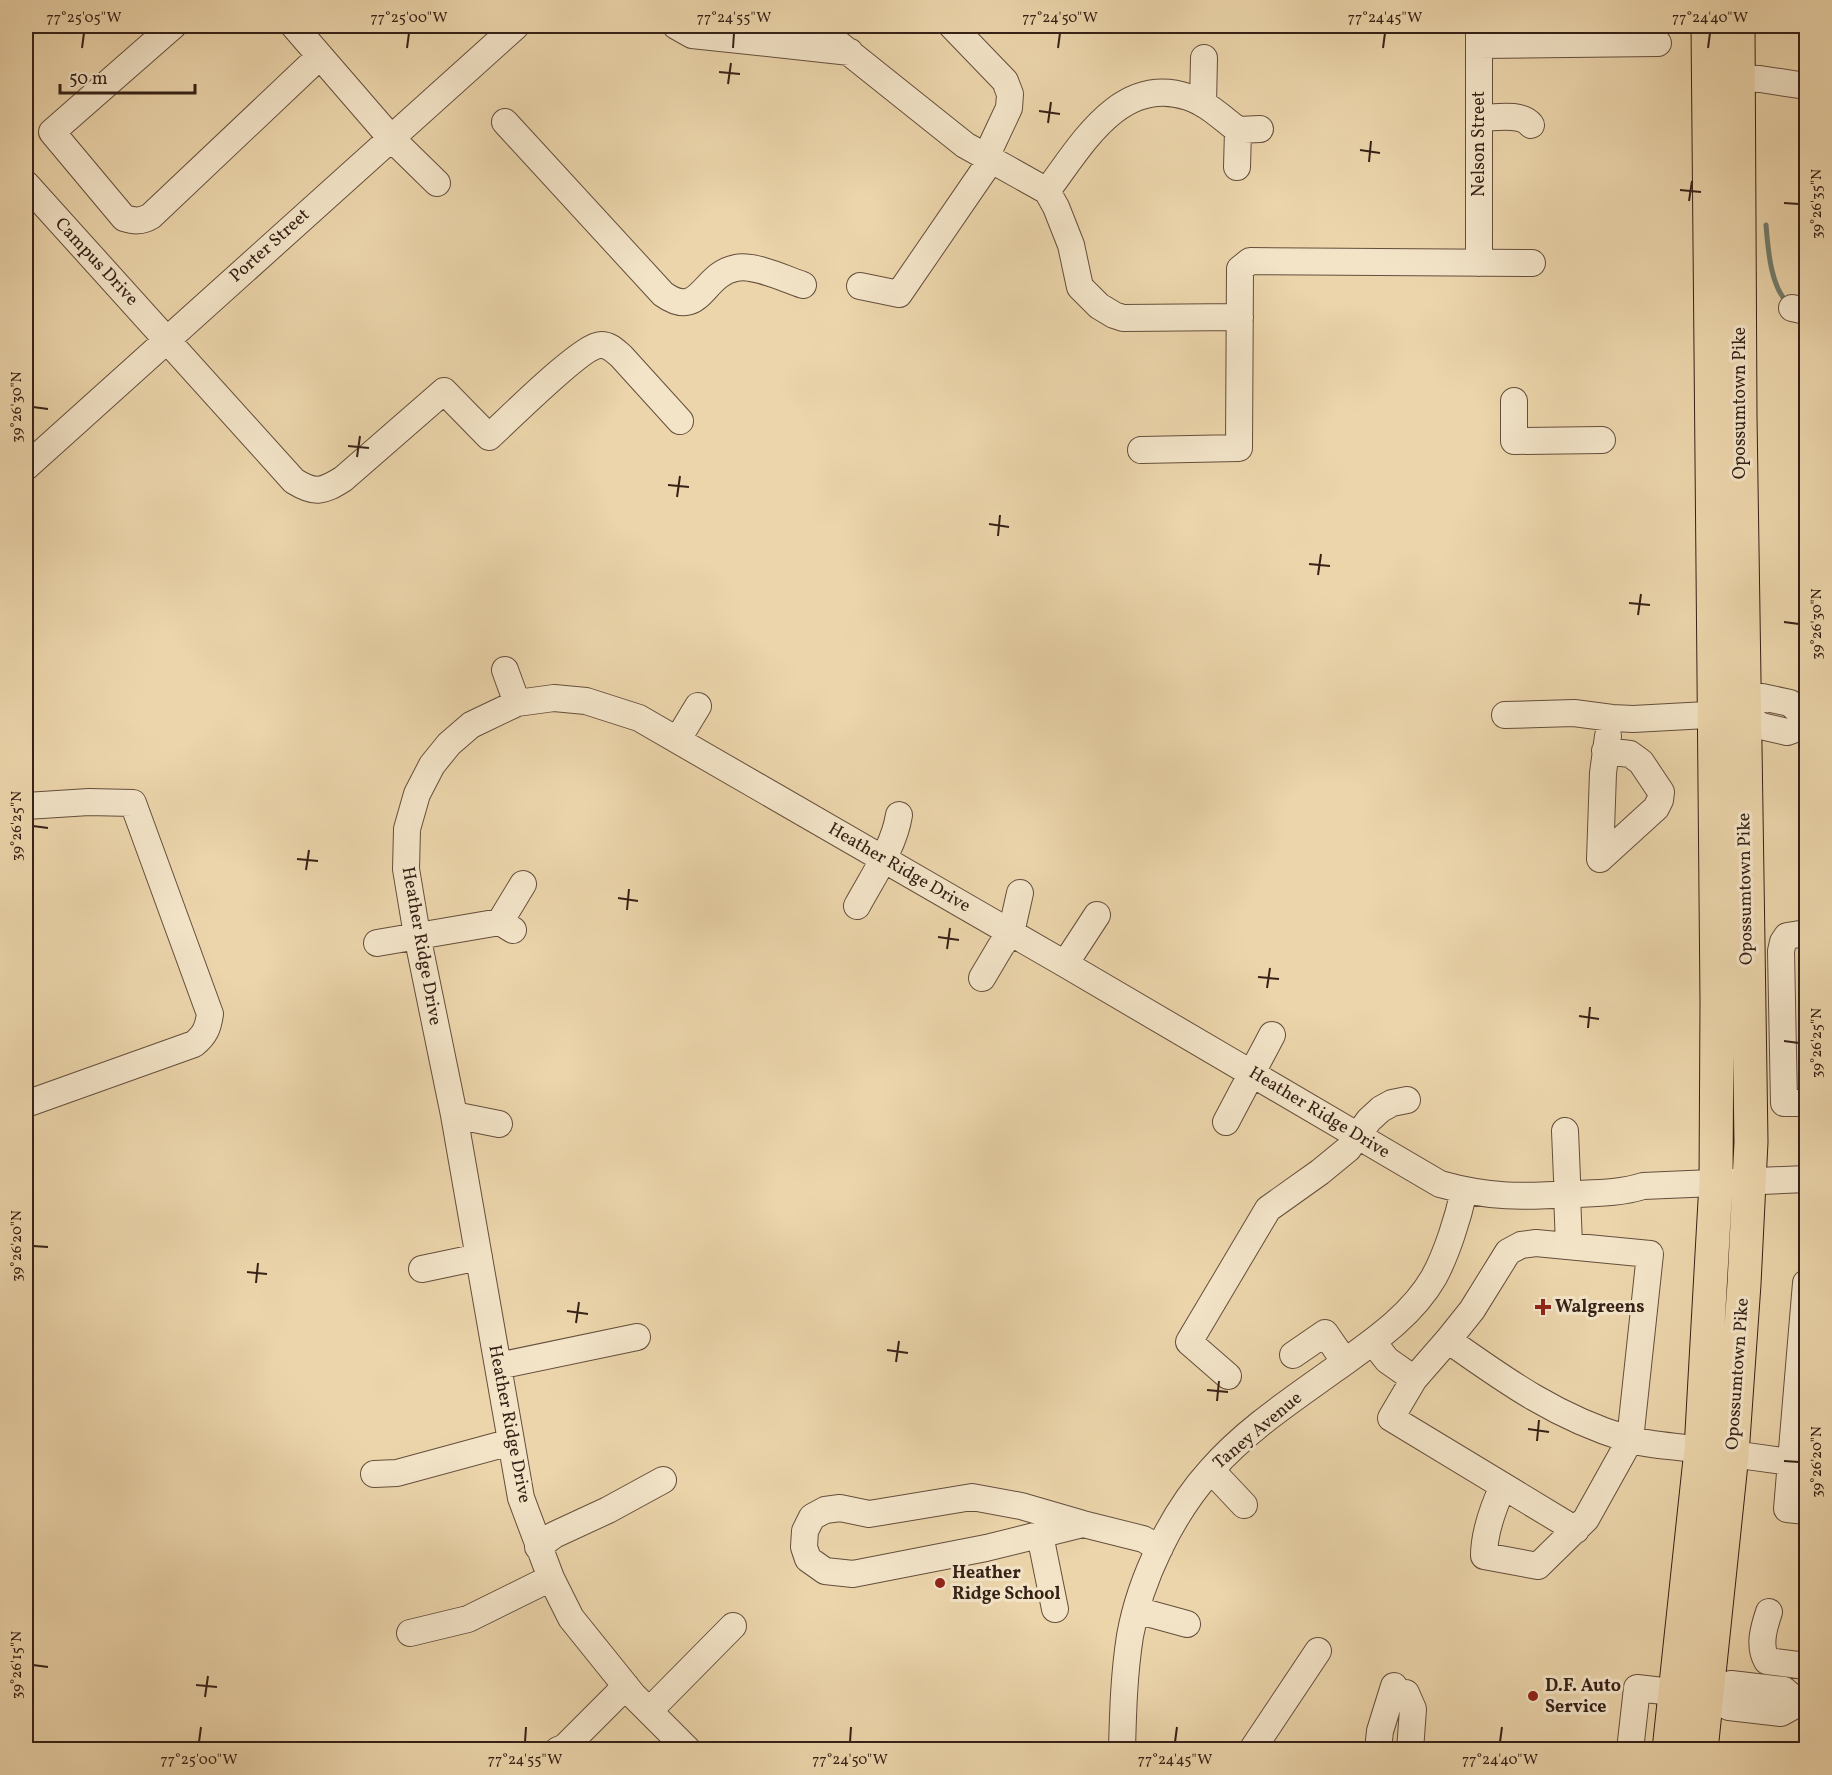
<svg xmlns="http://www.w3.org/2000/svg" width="1832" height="1775" font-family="Vollkorn,serif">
	<rect width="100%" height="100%" fill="#ecd5ab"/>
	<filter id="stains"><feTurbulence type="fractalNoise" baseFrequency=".00333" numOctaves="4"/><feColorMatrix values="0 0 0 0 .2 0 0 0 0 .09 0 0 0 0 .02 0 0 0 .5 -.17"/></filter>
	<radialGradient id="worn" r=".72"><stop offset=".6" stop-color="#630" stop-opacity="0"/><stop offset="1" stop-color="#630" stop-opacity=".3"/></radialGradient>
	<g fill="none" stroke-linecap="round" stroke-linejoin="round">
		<path stroke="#717c6d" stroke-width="5" d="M 1766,225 C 1768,247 1770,285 1787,302"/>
		<defs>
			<path id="minor" d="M 173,26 L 52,132 L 124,218 C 134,221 141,222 151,216 L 320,56
				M 294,26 L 390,137 L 437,183
				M 676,26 L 692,35 L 850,52
				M 816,26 L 965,145 L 1047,191 L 1056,207 L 1071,245 L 1080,287 L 1099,306 L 1114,315 L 1123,318 L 1240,317
				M 952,26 L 1005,81 L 1010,94 L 1009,108 L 986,157
				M 1479,45 L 1658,43
				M 1721,78 L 1760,79 L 1806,86
				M 1203,104 L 1204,58
				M 1479,118 C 1494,118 1521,112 1531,125
				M 505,122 L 663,294 C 701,321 702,274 736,268 C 754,264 785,279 803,285
				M 1238,130 L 1260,129
				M 26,184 L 294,481 C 315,494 322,492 343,479 L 444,391 L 489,437 C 507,421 582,345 601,345 C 610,345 615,351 621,356 L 680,421
				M 1047,191 C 1081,146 1120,74 1188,97 C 1207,103 1222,118 1238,130 L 1237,167
				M 1479,263 L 1479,26
				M 860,286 L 899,294 L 991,160
				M 1792,308 L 1806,311
				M 1514,401 L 1514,441 L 1602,440
				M 1141,450 L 1239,448 L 1240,269 L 1250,261 L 1532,263
				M 26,467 L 516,26
				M 505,670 L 517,703
				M 1744,713 L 1761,726 L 1787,732 L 1806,725
				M 1505,715 L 1574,713 L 1612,718 L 1633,719 L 1744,713 L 1762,697 L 1790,703 L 1806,718
				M 678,739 L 698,706
				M 26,806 L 89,802 L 133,803 L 210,1014 C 208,1028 205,1035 194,1044 L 26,1104
				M 1600,859 L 1656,808 L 1660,800 L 1661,792 L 1641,762 L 1630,754 L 1605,751
				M 1600,859 L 1603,773 L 1608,736
				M 857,906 C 872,878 894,847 899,815
				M 500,922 L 523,884
				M 1806,933 L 1787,936 L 1783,942 L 1781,951 L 1784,1103 L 1806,1103
				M 377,943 L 500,922 L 513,930
				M 1065,964 L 1097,915
				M 982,978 L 1001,946 L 1011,933 L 1020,893
				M 454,1115 L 499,1124
				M 1226,1122 L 1272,1035
				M 1565,1131 L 1567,1179
				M 1567,1194 L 1569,1245
				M 422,1269 L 479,1257
				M 1806,1283 L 1787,1509 L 1806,1511
				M 1448,1340 L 1414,1379 L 1391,1418 L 1576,1530
				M 1373,1342 L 1387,1360 L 1414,1379
				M 1293,1355 L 1325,1333 L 1345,1362
				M 498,1366 L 637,1337
				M 1228,1376 L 1189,1342 L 1268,1209 L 1320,1172 L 1348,1149 L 1369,1120 L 1381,1109 L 1392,1103 L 1407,1100
				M 1732,1454 L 1791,1462
				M 1211,1470 L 1244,1505
				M 374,1474 L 397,1473 L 511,1442
				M 1503,1486 C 1493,1508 1484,1532 1484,1556 L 1538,1566 L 1586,1519 L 1630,1440 L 1650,1254 L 1536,1243 L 1521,1245 L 1508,1252 L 1472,1310 L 1448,1340 C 1507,1382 1558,1418 1628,1439 C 1651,1446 1677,1446 1701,1450
				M 1083,1524 L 986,1548 L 853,1574 L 825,1571 L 808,1559 L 804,1547 L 805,1531 L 812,1517 L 825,1510 L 840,1508 L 869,1514 L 972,1497 L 1021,1506 L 1083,1524 L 1143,1539 L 1160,1548
				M 1040,1535 L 1055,1609
				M 538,1547 L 554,1535 L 608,1510 L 663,1480
				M 1136,1610 L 1187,1624
				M 1769,1612 C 1764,1627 1758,1646 1767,1661 L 1806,1666
				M 410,1633 L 468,1619 L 551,1578
				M 1406,1693 L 1413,1709 L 1410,1750
				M 1707,1696 L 1731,1684 L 1784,1690 L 1799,1703
				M 649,1711 L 733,1626
				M 558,1750 L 565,1747 L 626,1686
				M 688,1750 L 633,1695 L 571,1618 L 551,1578 L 521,1498 L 454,1115 L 417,935 L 406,869 L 407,829 L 417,794 L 432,765 L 449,744 L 471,725 L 517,703 L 554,698 L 586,701 L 639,718 L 1065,964 L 1440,1184 C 1490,1198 1522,1197 1574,1194 C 1598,1193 1621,1193 1643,1186 L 1806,1179
				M 1122,1750 C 1123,1711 1124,1674 1130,1636 C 1140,1579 1172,1513 1211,1470 C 1246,1430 1292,1400 1335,1369 C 1371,1343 1411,1317 1434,1277 C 1447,1253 1458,1218 1464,1191
				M 1252,1750 L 1318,1651
				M 1378,1750 L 1380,1731 L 1394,1686
				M 1630,1750 L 1637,1688 L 1707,1696 L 1729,1707 L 1781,1713 L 1799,1703 L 1806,1704"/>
			<path id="major" d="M 1669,1750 L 1701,1450 L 1716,1183 L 1717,1002 L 1708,26
				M 1701,1750 L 1732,1454 L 1744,1284 L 1751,1142 L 1740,416 L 1738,26"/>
		</defs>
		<use href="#minor" stroke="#644e3c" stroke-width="28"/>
		<use href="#major" stroke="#362117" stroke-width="35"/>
		<use href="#minor" stroke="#f3e4c8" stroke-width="26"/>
		<use href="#major" stroke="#ecd5ab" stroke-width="33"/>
	</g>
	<path fill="none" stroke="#362117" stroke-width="2" d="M 82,48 L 84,33M 407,48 L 409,33M 733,48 L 734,33M 1058,48 L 1060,33M 1383,48 L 1385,33M 1708,48 L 1710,33M 719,72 L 740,74M 728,84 L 731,63M 1039,111 L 1060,114M 1048,123 L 1051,102M 1360,150 L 1380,153M 1369,162 L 1371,141M 1680,190 L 1701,192M 1689,201 L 1692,181M 1784,203 L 1799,204M 33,407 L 48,409M 348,446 L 369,448M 357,457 L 360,436M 668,485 L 689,487M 677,497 L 680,476M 989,524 L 1009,527M 998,536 L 1000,515M 1309,564 L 1330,566M 1318,575 L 1321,554M 1629,603 L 1650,605M 1638,615 L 1641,594M 1784,622 L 1799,624M 33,826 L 48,828M 297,859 L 318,861M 306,870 L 309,850M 618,898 L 638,901M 627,910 L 629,889M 938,937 L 959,940M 947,949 L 950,928M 1258,977 L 1279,979M 1267,988 L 1270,968M 1579,1016 L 1599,1019M 1588,1028 L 1590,1007M 1784,1041 L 1799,1043M 33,1246 L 48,1247M 247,1272 L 267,1274M 256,1283 L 258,1263M 567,1311 L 588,1314M 576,1323 L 579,1302M 887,1350 L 908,1353M 896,1362 L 899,1341M 1207,1390 L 1228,1392M 1217,1401 L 1219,1381M 1528,1429 L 1549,1432M 1537,1441 L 1539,1420M 1784,1461 L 1799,1462M 33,1665 L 48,1667M 196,1685 L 217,1687M 205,1697 L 208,1676M 199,1742 L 201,1727M 525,1742 L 526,1727M 850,1742 L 851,1727M 1175,1742 L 1177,1727M 1500,1742 L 1502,1727"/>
	<g fill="#8f2418" stroke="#f3e4c8" stroke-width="2">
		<path d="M1540 1298h6v6h6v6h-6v6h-6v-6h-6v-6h6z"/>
		<circle cx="940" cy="1583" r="6"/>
		<circle cx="1533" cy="1696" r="6"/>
	</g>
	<g text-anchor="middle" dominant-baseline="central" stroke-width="6" stroke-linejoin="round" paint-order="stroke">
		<g font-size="18" fill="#362117" stroke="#f3e4c8">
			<text transform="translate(1479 144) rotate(-90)">Nelson Street</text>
			<text transform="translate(270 246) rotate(-42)">Porter Street</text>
			<text transform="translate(96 262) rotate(47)">Campus Drive</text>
			<text transform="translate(1740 403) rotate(-90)">Opossumtown Pike</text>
			<text transform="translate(899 868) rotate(30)">Heather Ridge Drive</text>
			<text transform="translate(1746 889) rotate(-91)">Opossumtown Pike</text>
			<text transform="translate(421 946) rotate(80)">Heather Ridge Drive</text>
			<text transform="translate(1319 1113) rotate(31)">Heather Ridge Drive</text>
			<text transform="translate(1738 1374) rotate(-86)">Opossumtown Pike</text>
			<text transform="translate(509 1424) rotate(79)">Heather Ridge Drive</text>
			<text transform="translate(1258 1431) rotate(-40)">Taney Avenue</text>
		</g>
		<g font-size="18" font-weight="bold" fill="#362117" stroke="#f3e4c8" text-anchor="start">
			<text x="1555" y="1307">Walgreens</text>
			<text x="952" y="1573">Heather<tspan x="952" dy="21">Ridge School</tspan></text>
			<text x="1545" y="1686">D.F. Auto<tspan x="1545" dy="21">Service</tspan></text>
		</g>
	</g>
	<rect width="1832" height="1775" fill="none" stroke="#ecd5ab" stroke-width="66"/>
	<path d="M60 84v9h135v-9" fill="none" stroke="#362117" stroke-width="3"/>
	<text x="69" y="84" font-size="18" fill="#362117" stroke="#f3e4c8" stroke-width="4.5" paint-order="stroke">50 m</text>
	<rect x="33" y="33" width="1766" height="1709" fill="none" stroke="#362117" stroke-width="2"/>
	<g font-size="15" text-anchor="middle" fill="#362117">
		<text x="84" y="22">77°25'05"W</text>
		<text x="409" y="22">77°25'00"W</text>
		<text x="734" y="22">77°24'55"W</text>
		<text x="1060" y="22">77°24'50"W</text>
		<text x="1385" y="22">77°24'45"W</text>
		<text x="1710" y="22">77°24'40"W</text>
		<text transform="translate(1816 204) rotate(-90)" y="5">39°26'35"N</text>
		<text transform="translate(16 407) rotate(-90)" y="5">39°26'30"N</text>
		<text transform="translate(1816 624) rotate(-90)" y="5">39°26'30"N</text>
		<text transform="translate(16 826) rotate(-90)" y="5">39°26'25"N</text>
		<text transform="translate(1816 1043) rotate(-90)" y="5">39°26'25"N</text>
		<text transform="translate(16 1246) rotate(-90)" y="5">39°26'20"N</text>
		<text transform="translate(1816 1462) rotate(-90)" y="5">39°26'20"N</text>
		<text transform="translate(16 1665) rotate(-90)" y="5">39°26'15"N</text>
		<text x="199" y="1764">77°25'00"W</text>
		<text x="525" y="1764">77°24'55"W</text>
		<text x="850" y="1764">77°24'50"W</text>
		<text x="1175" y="1764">77°24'45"W</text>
		<text x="1500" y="1764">77°24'40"W</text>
	</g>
	<rect width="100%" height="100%" filter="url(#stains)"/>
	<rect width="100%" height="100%" fill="url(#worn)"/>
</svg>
